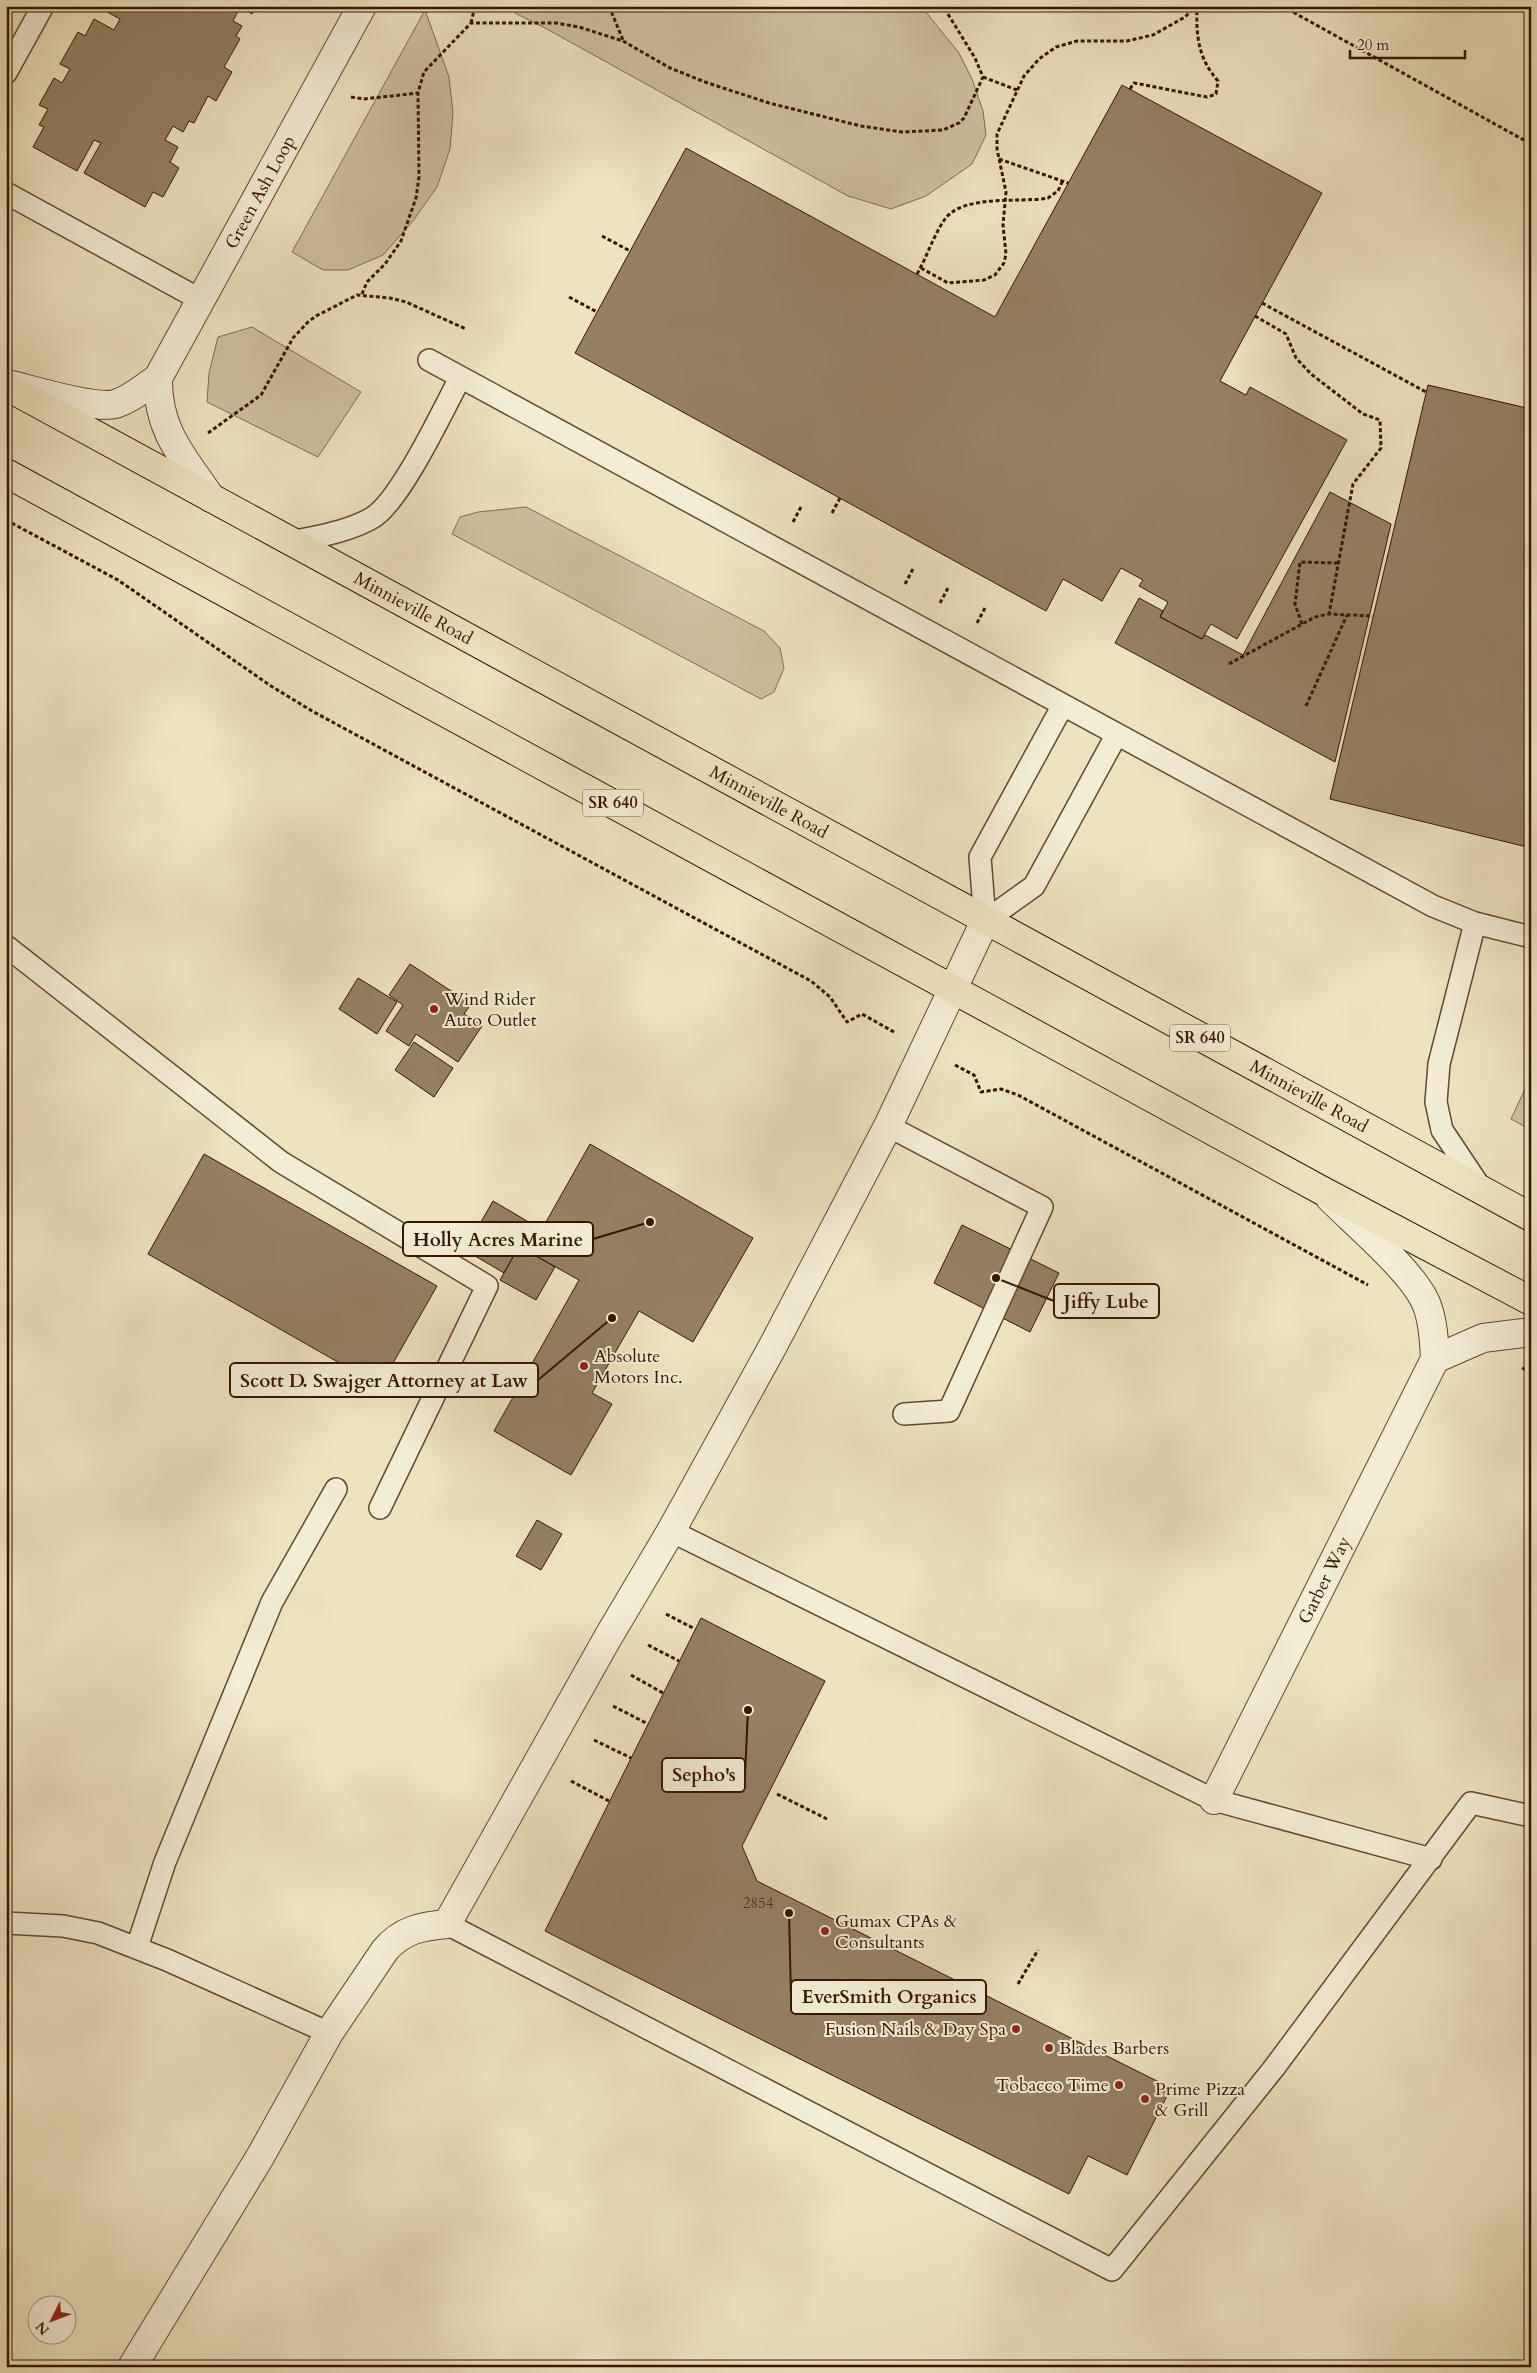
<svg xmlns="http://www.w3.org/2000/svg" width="1537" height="2373" font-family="Cardo,serif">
	<rect width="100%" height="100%" fill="#ede3bf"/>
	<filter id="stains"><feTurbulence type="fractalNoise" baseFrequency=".004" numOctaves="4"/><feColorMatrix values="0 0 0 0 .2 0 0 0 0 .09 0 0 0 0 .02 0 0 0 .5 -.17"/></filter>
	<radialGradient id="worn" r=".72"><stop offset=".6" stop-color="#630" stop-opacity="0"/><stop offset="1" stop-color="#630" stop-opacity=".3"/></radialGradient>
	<path fill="#cec09f" stroke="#826a50" d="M 511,6 L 921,6 L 959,53 L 972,79 L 983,111 L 986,135 L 972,164 L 926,196 L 891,209 L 848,196 L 545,28 L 515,13 Z
		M 425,10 L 449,77 L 453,113 L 450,149 L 437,187 L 413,221 L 383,255 L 348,270 L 323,270 L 292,252 Z
		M 252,327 L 361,392 L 318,457 L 207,402 L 209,373 L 218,337 Z
		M 526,507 L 764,631 L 780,648 L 784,668 L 774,692 L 761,699 L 452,534 L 460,517 L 478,512 Z
		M 1531,1076 L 1531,1130 L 1511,1119 Z"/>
	<path fill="#958064" stroke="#351502" d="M 101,6 L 257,6 L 252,14 L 240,7 L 233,21 L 242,26 L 236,36 L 240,39 L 224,67 L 232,72 L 216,101 L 208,96 L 194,123 L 189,121 L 183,132 L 173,126 L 165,140 L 178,147 L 170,162 L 179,168 L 163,197 L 153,192 L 145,207 L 84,173 L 101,143 L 94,140 L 77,171 L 33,147 L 44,127 L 39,125 L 48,109 L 39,105 L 54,78 L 62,83 L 70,69 L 60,64 L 78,32 L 85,36 L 94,19 L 114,30 L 120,19 L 100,8 Z
		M 1122,85 L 1322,193 L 1220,381 L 1246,395 L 1250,387 L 1347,440 L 1237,639 L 1211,624 L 1202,639 L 1160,617 L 1168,602 L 1139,586 L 1143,580 L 1121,568 L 1102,601 L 1063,579 L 1046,611 L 575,353 L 686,148 L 995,317 Z
		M 1428,385 L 1531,409 L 1531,848 L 1330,799 Z
		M 1330,492 L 1391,524 L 1335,762 L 1115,643 L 1139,598 L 1163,611 L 1160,617 L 1202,639 L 1205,635 L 1243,655 Z
		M 410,964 L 471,1004 L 464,1014 L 482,1026 L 458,1062 L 416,1034 L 409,1046 L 386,1031 L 403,1005 L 389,995 Z
		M 358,978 L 397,1002 L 377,1034 L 339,1009 Z
		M 414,1042 L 453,1068 L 434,1097 L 395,1070 Z
		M 590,1144 L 753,1238 L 693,1342 L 639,1311 L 592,1393 L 612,1404 L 571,1475 L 494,1431 L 579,1280 L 529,1252 Z
		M 204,1154 L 437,1286 L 380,1386 L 148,1254 Z
		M 493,1201 L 532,1224 L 504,1273 L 465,1250 Z
		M 962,1225 L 1059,1273 L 1030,1332 L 934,1283 Z
		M 519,1246 L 555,1267 L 536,1300 L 500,1280 Z
		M 537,1520 L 562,1534 L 541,1570 L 516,1556 Z
		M 701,1618 L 825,1681 L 742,1846 L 757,1881 L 1171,2088 L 1127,2175 L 1088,2156 L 1069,2194 L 545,1931 Z"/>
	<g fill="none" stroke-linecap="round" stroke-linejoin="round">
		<defs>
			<path id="lane" d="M 6,73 L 43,6
				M 6,193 L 201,300
				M 429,360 L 1433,906 L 1475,923 L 1531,937
				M 292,542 C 318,536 348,532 372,518 C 400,502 443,410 460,378
				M 985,921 L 980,857 L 1063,705
				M 985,921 L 1034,886 L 1117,734
				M 1475,923 L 1439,1064 L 1436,1102 L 1442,1130 L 1480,1187
				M 6,946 L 281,1162 L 487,1286 L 380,1508
				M 888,1126 L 1042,1207 L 949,1411 L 904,1414
				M 671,1531 L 1214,1800 L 1431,1859
				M 6,1923 L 63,1926 L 98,1933 L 167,1960 L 329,2033
				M 447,1924 L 1112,2270 L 1274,2068 L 1471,1803 L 1531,1816
				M 137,1947 L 165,1862 L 272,1602 L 336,1489"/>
			<g id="street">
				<path d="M 12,385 C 36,391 94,409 115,404 C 132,399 144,387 158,378"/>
				<path id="s1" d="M 211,498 C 183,457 157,430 158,378 L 362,6"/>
				<path d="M 1435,1359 L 1483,1338 L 1531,1332"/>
				<path id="s2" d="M 1214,1800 L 1435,1359 C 1434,1340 1433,1320 1426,1303 C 1412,1271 1356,1224 1330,1198"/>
				<path d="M 132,2367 L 260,2157 L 329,2033 L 385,1950 C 402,1930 422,1926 447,1924 L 607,1639 L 671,1531 L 774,1344 L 888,1126 L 985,921"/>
			</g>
			<g id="primary">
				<path id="s3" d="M 6,386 L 1531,1217"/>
				<path d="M 6,473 L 1321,1190 L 1531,1301"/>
			</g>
		</defs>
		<use href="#lane" stroke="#634831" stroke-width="24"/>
		<use href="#street" stroke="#634831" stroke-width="30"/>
		<use href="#primary" stroke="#351502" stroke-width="30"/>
		<path stroke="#351502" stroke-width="3" stroke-dasharray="4 2.5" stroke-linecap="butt" d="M 609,6 L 623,40
			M 1282,6 L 1531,144
			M 471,23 L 475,6
			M 983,77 L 1017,90
			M 1130,89 L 1134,83 L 1207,97 L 1216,94 L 1218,81 C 1198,58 1196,36 1197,6
			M 351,97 L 364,99 L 418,93
			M 999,159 L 1068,183
			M 602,236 L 630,251
			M 921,268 L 948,283 L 984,280 L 995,275 L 1004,263 L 1006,254 L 1003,225 L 1006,192 L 997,149 L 997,134 L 1024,76 L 1039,59 L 1056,47 L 1077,41 L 1127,41 L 1153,35 L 1185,17 L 1196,6
			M 917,274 C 927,257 933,236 945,219 C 963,194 1021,203 1048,198 L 1058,191 L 1063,180
			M 362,294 L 367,282 L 385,264 L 401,241 L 416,198 L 419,177 L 418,93 L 424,72 L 471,23 L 556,23 L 579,27 L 623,41 L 670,68 L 705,82 L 769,103 L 861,126 L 902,132 L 943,130 L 959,123 L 964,118 L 983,77 L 975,58 L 943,6
			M 569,297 L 597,312
			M 1262,303 L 1426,392
			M 1255,316 L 1286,334 L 1296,358 L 1311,374 L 1363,414 L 1380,420 L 1381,448 L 1353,484 L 1329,614
			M 208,433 L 261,395 L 293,338 L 308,322 L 316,316 L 357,295 L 390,298 L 406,302 L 466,329
			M 832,513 L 840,498
			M 6,520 L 118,580 L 271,686 L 312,711 L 811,981 L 830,997 L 847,1022 L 862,1014 L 894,1032
			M 793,522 L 802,505
			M 905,584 L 914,567
			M 940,603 L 949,586
			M 977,623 L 986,606
			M 1302,624 L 1295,604 L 1300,562 L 1338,563
			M 1229,664 L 1315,617 L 1329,614 L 1373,616
			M 1306,706 L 1347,615
			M 955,1065 L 974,1075 L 981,1092 L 1001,1089 L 1018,1095 L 1368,1285
			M 1522,1368 L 1531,1372
			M 666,1614 L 695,1629
			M 648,1645 L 679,1661
			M 631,1675 L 663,1693
			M 613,1706 L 648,1724
			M 594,1740 L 631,1758
			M 571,1781 L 609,1801
			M 777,1794 L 827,1819
			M 1018,1984 L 1038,1950"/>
		<use href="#lane" stroke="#f3edd5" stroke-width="21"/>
		<use href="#street" stroke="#f3edd5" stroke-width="28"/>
		<use href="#primary" stroke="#ede3bf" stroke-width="28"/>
	</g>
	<g fill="#8f2418" stroke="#f3edd5" stroke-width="2">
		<circle cx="434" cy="1009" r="5"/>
		<circle cx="584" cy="1366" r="5"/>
		<circle cx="825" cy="1931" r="5"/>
		<circle cx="1016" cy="2029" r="5"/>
		<circle cx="1049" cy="2048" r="5"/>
		<circle cx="1119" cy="2085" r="5"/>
		<circle cx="1145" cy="2099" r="5"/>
	</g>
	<g text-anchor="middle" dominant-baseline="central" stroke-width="4" stroke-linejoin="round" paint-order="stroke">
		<g font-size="15" fill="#4d301a">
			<text x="758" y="1903">2854</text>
		</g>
		<g fill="#f3edd5" stroke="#6e5641" stroke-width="1">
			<rect x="583" y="789.5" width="60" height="27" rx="4"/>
			<rect x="1170" y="1024.5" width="60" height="27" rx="4"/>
		</g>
		<g font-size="16" font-weight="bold" fill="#351502">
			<text x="613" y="803">SR 640</text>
			<text x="1200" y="1038">SR 640</text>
		</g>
		<g font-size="18" fill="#351502" stroke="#f3edd5">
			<text stroke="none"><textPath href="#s1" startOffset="346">Green Ash Loop</textPath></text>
			<text stroke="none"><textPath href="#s3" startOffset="464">Minnieville Road</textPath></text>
			<text stroke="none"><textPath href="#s3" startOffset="869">Minnieville Road</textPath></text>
			<text stroke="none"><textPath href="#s3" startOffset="1484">Minnieville Road</textPath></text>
			<text stroke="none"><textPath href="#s2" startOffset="246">Garber Way</textPath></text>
		</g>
		<g font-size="18" fill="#351502" stroke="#f3edd5" text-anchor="start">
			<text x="444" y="999">Wind Rider<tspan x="444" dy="21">Auto Outlet</tspan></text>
			<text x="594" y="1356">Absolute<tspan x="594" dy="21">Motors Inc.</tspan></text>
			<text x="835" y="1921">Gumax CPAs &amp;<tspan x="835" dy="21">Consultants</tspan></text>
			<text x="1006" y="2029" text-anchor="end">Fusion Nails &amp; Day Spa</text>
			<text x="1059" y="2048">Blades Barbers</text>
			<text x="1109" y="2085" text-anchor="end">Tobacco Time</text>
			<text x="1155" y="2089">Prime Pizza<tspan x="1155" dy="21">&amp; Grill</tspan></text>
		</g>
	</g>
	<path fill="none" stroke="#351502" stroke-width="2" d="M650 1222L593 1239M996 1278L1054 1301M612 1318L538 1380M748 1710L745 1775M789 1913L791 1997"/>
	<g fill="#351502" stroke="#f3edd5" stroke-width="2">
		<circle cx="650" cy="1222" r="5"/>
		<circle cx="996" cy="1278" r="5"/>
		<circle cx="612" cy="1318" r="5"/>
		<circle cx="748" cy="1710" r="5"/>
		<circle cx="789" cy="1913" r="5"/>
	</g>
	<g fill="#f3edd5" stroke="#351502" stroke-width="2">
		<rect x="403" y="1222" width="190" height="34" rx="5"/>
		<rect x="1054" y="1284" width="105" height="34" rx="5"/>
		<rect x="230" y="1363" width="308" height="34" rx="5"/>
		<rect x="662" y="1758" width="83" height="34" rx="5"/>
		<rect x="791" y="1980" width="195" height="34" rx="5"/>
	</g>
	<g font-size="19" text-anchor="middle" font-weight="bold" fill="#351502">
		<text x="498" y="1246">Holly Acres Marine</text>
		<text x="1106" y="1308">Jiffy Lube</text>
		<text x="384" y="1387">Scott D. Swajger Attorney at Law</text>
		<text x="704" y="1781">Sepho's</text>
		<text x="889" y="2003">EverSmith Organics</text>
	</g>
	<rect width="1537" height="2373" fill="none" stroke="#ede3bf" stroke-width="25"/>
	<rect x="8" y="8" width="1522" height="2358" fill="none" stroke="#351502" stroke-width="2.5"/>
	<rect x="12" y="12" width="1512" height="2348" fill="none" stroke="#351502"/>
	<g transform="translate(52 2320) rotate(228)"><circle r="24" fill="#f3edd5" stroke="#a79781"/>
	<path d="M0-4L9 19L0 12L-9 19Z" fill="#8f2418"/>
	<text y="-8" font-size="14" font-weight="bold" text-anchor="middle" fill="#351502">N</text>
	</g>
	<path d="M1350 50v8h115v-8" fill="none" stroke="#351502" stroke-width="2.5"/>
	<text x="1357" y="50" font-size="15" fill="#351502" stroke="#f3edd5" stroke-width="4" paint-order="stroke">20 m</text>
	<rect width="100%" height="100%" filter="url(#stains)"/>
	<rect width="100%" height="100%" fill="url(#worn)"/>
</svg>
